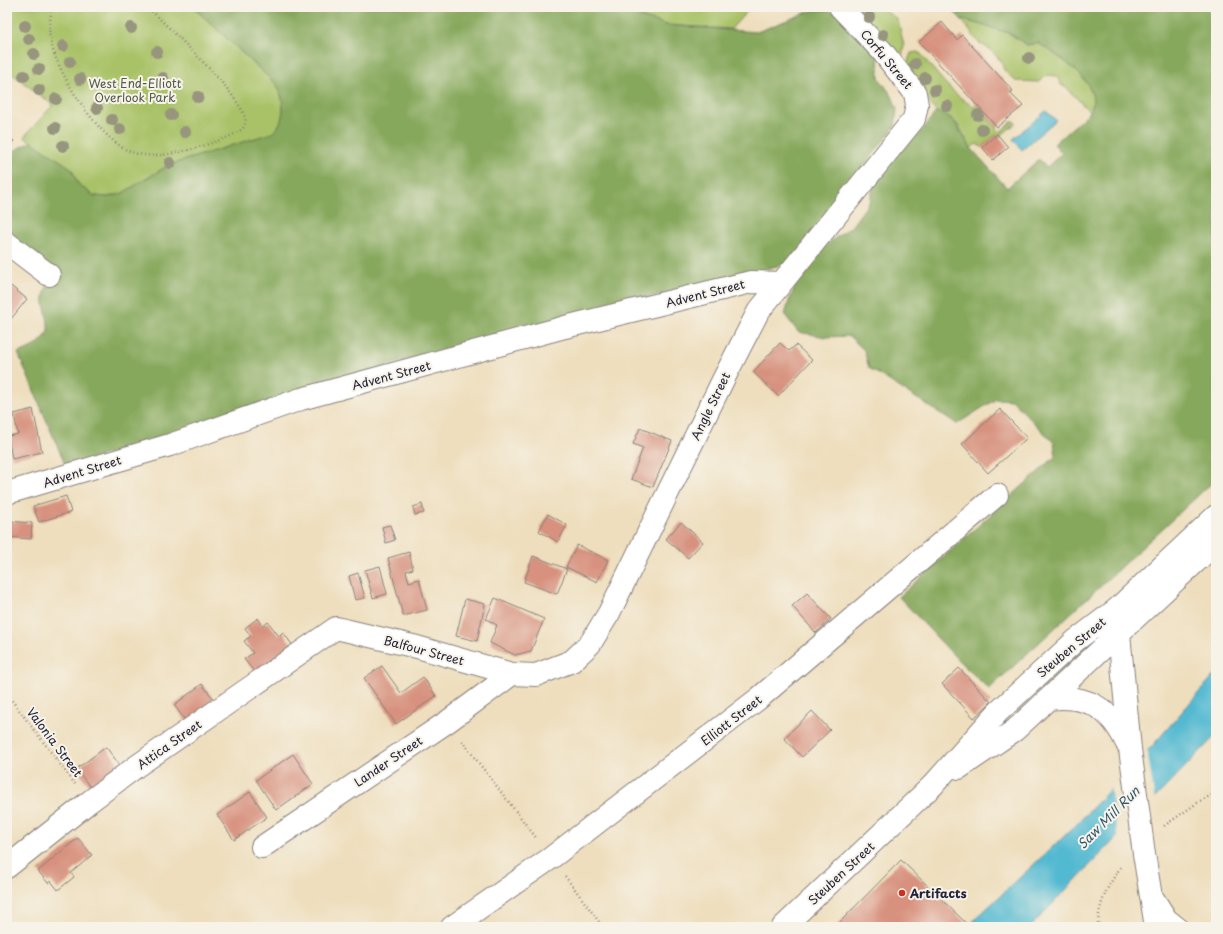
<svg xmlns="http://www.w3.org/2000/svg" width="1223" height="934" font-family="'Playpen Sans',sans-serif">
	<rect width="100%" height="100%" fill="#f7f3e8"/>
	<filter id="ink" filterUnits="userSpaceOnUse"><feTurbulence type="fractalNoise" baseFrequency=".025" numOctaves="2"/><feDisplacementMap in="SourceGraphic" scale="8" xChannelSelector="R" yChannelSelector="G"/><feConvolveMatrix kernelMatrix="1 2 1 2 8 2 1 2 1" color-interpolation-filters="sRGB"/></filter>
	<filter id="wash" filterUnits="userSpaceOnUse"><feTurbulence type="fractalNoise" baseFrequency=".012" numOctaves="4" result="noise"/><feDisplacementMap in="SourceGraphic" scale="16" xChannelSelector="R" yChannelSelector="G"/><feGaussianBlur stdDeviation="0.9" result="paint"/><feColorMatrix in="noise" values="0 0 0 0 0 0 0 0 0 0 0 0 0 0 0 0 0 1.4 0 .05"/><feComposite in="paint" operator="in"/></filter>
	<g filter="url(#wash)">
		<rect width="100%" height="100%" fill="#eedebd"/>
		<path fill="#a9c267" stroke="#667251" d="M 7,7 L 193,7 L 277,85 C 285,99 286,123 272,133 L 169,165 L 121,194 L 108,197 L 94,196 L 78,184 L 71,168 L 24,137 L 53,105 L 7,70 Z
			M 628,7 L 751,7 L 731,29 L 666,25 L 641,17 Z
			M 851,7 L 881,7 L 898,20 L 904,46 L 901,62 Z
			M 961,19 L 1009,33 L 1027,45 L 1038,43 C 1058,56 1105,84 1090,112 L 1065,86 L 1061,85 L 1057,76 L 1047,75 L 1040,82 L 1015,81 L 1004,70 L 1001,61 L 988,48 L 979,43 Z
			M 917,52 L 920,53 C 934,70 953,96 973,106 L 976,104 L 1000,132 L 1013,121 L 1016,123 L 999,137 L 997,134 L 982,147 L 976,144 L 971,148 L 958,125 L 951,118 L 936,112 L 906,67 L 911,53 Z"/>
		<path fill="#86a85c" stroke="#54654c" d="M 193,7 L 628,7 L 641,17 L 666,25 L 757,32 L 810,11 L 824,9 L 838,14 L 878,56 L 879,78 L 892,96 L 897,109 L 895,126 L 789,263 L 486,337 L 305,390 L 66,467 L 18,353 C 30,349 50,340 48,325 C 47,307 39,303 48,285 L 7,237 L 7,158 L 15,150 L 32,142 L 71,168 L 78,184 L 94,196 L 108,197 L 121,194 L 169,165 L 272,133 C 286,123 285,99 277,85 Z
			M 949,7 L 1205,7 L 1216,16 L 1216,479 L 989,689 L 959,661 L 899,597 L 1056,456 L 1054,443 L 1012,400 L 996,399 L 957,424 L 869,368 L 864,350 L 849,336 L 826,337 L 798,332 L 785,315 L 789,301 L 799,278 L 817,251 L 851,227 L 870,201 L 874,182 L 896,153 L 924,128 L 936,112 C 958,116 959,133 971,148 C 983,162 995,174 1007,188 L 1039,159 L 1047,167 L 1062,153 L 1054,144 L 1090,112 C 1105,84 1058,56 1038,43 L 1027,45 L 1009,33 L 961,19 Z"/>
		<path fill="#53b9d1" stroke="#3a6e86" d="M 1046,111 L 1056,120 L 1022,150 L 1013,139 Z
			M 1216,673 L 1216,735 L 1030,927 L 967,927 L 1075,826 L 1154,744 Z"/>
		<path fill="#eedebd" d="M 1147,748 L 1155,802 L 1118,840 L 1110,786 Z"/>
		<g id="blocks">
			<path fill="#d7917e" d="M 942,22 L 957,40 L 962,35 L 1013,91 L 1010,93 L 1023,106 L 997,127 L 919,42 Z
				M 997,134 L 1008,147 L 993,160 L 982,147 Z
				M 7,135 L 14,141 L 7,149 Z
				M 7,283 L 27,299 L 7,324 Z
				M 780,343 L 789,351 L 796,345 L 812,360 L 778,396 L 753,372 Z
				M 33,409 L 42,452 L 12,459 L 8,436 L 18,434 L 14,414 Z
				M 1000,409 L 1027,438 L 988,473 L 962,444 Z
				M 640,428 L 672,441 L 653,487 L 631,479 L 643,448 L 633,444 Z
				M 66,496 L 71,512 L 39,522 L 33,506 Z
				M 422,504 L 424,513 L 415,515 L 413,507 Z
				M 548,514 L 567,525 L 558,542 L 539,531 Z
				M 7,521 L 32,523 L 31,539 L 7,537 Z
				M 681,522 L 703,542 L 688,558 L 666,539 Z
				M 390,525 L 395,540 L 386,543 L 382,527 Z
				M 577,545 L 608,560 L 597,582 L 566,567 Z
				M 409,552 L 413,569 L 406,571 L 409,582 L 419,579 L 427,610 L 403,616 L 388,558 Z
				M 533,556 L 567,569 L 557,594 L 524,582 Z
				M 380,566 L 387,594 L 373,598 L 365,570 Z
				M 358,573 L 365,598 L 355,600 L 349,576 Z
				M 807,593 L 831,619 L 816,633 L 792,606 Z
				M 495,598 L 544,619 L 531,651 L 515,655 L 490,643 L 497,625 L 486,619 Z
				M 465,599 L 485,604 L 477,641 L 456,636 Z
				M 258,618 L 263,626 L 268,622 L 279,636 L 283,632 L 293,646 L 256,674 L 244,659 L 253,653 L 244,641 L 251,636 L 245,628 Z
				M 382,666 L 401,693 L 423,677 L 436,696 L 396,724 L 364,678 Z
				M 959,668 L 991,702 L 974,718 L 942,684 Z
				M 202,684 L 216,702 L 188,724 L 174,705 Z
				M 812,711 L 830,730 L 802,757 L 784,738 Z
				M 106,747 L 124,771 L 95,793 L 76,769 Z
				M 293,754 L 313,784 L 276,810 L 256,780 Z
				M 250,792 L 267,817 L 234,840 L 217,815 Z
				M 78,838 L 92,855 L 71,873 L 74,877 L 58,890 L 51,881 L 48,883 L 38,871 Z
				M 901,860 L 970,927 L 835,927 Z"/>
		</g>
	</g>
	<g filter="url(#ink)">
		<use href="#blocks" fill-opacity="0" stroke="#88807c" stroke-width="1"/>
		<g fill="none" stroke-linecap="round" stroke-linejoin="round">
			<defs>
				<path id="minor" d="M 7,243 L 49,275
					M 7,493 L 170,445 L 301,399 L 565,327 L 751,282 L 781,283
					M 262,847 L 447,722 L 512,674
					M 7,867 L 89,802 L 137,766 L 336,628 L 417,647 L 512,674 L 536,675 L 572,661 L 590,644 L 609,613 L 723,380 L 758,312 L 914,119 L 917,105 L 915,93 L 882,51 L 840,7
					M 452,927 L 551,858 L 758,699 L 997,495"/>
				<path id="tertiary" d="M 783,927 L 933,785"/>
				<path id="secondary" d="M 1118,623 L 1130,749
					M 1049,699 C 1088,694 1111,709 1127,744
					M 959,768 L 1015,730 L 1119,633
					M 933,785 L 998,712 L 1075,641 L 1117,609 L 1216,516
					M 1144,854 L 1156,927
					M 1154,900 L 1166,919 L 1176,927"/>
				<path id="trunk" d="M 1119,633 L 1216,543"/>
			</defs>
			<use href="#minor" stroke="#88807c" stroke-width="24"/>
			<use href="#tertiary" stroke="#88807c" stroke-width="24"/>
			<use href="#secondary" stroke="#88807c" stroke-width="24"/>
			<use href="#trunk" stroke="#88807c" stroke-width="24"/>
			<path stroke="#88807c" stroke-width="2.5" stroke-dasharray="1 3" stroke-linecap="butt" d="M 52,7 C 50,19 48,31 51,43 C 59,76 98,137 129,151 C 142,157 161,156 174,153 C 188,151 233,138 242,129 C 245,126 246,122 245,118 C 238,91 170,30 148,7
				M 7,694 L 75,784
				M 462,741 L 537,839
				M 1164,826 L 1200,801 L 1216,793
				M 565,876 L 603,927
				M 1098,927 C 1098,904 1108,885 1121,867"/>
			<use href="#minor" stroke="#fff" stroke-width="22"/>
			<use href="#tertiary" stroke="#fff" stroke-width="22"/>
			<use href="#secondary" stroke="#fff" stroke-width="22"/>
			<use href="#trunk" stroke="#fff" stroke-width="22"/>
			<defs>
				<path id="secondary-bridge" d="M 1130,749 L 1144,854"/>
			</defs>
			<use href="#secondary-bridge" stroke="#88807c" stroke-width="24" stroke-linecap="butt"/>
			<use href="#secondary-bridge" stroke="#fff" stroke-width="22"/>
		</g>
		<g fill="#98957e">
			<circle cx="869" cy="17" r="6"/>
			<circle cx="25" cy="26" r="6"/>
			<circle cx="131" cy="28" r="6"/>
			<circle cx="883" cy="35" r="6"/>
			<circle cx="29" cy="39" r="6"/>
			<circle cx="63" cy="46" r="6"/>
			<circle cx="157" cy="52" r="6"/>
			<circle cx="34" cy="54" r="6"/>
			<circle cx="1029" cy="58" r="6"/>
			<circle cx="70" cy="62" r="6"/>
			<circle cx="915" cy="64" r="6"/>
			<circle cx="39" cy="69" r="6"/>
			<circle cx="24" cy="76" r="6"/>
			<circle cx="163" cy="78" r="6"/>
			<circle cx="925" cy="78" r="6"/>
			<circle cx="80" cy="79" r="6"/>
			<circle cx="39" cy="90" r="6"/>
			<circle cx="935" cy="90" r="6"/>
			<circle cx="198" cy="97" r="6"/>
			<circle cx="56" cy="99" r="6"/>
			<circle cx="947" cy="106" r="6"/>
			<circle cx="97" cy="108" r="6"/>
			<circle cx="171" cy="115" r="6"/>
			<circle cx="978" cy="115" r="6"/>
			<circle cx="112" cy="120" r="6"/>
			<circle cx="55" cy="128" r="6"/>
			<circle cx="120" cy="129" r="6"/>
			<circle cx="982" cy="130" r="6"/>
			<circle cx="185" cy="132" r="6"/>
			<circle cx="63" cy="146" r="6"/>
			<circle cx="170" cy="163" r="6"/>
		</g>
	</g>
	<circle fill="#c8321e" stroke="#f7f3e8" stroke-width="1.5" cx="902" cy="893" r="4"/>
	<g text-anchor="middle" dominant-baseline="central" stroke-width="4" stroke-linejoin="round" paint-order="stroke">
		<g font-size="12" fill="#22223b" stroke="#f7f3e8">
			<text transform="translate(887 59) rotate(50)">Corfu Street</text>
			<text transform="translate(705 293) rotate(-14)">Advent Street</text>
			<text transform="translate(391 375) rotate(-15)">Advent Street</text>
			<text transform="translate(710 406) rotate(-64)">Angle Street</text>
			<text transform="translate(82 471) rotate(-17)">Advent Street</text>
			<text transform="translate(1071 647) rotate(-40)">Steuben Street</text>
			<text transform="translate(424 650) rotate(15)">Balfour Street</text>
			<text transform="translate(731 720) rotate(-38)">Elliott Street</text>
			<text transform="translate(55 742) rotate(53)">Valonia Street</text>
			<text transform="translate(169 744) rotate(-35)">Attica Street</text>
			<text transform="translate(388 761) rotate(-34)">Lander Street</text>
			<text transform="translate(841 873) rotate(-43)">Steuben Street</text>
		</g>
		<g font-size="12" fill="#515a4a" stroke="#f7f3e8">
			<text x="135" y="83">West End-Elliott<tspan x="135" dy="14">Overlook Park</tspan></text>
		</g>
		<g font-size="12" font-weight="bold" fill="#22223b" stroke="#f7f3e8" text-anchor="start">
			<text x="910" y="893">Artifacts</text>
		</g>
		<g font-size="13" font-style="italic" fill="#335770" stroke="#f7f3e8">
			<text transform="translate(1108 817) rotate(-45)">Saw Mill Run</text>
		</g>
	</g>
	<rect width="1223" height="934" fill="none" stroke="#f7f3e8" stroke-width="24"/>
</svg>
